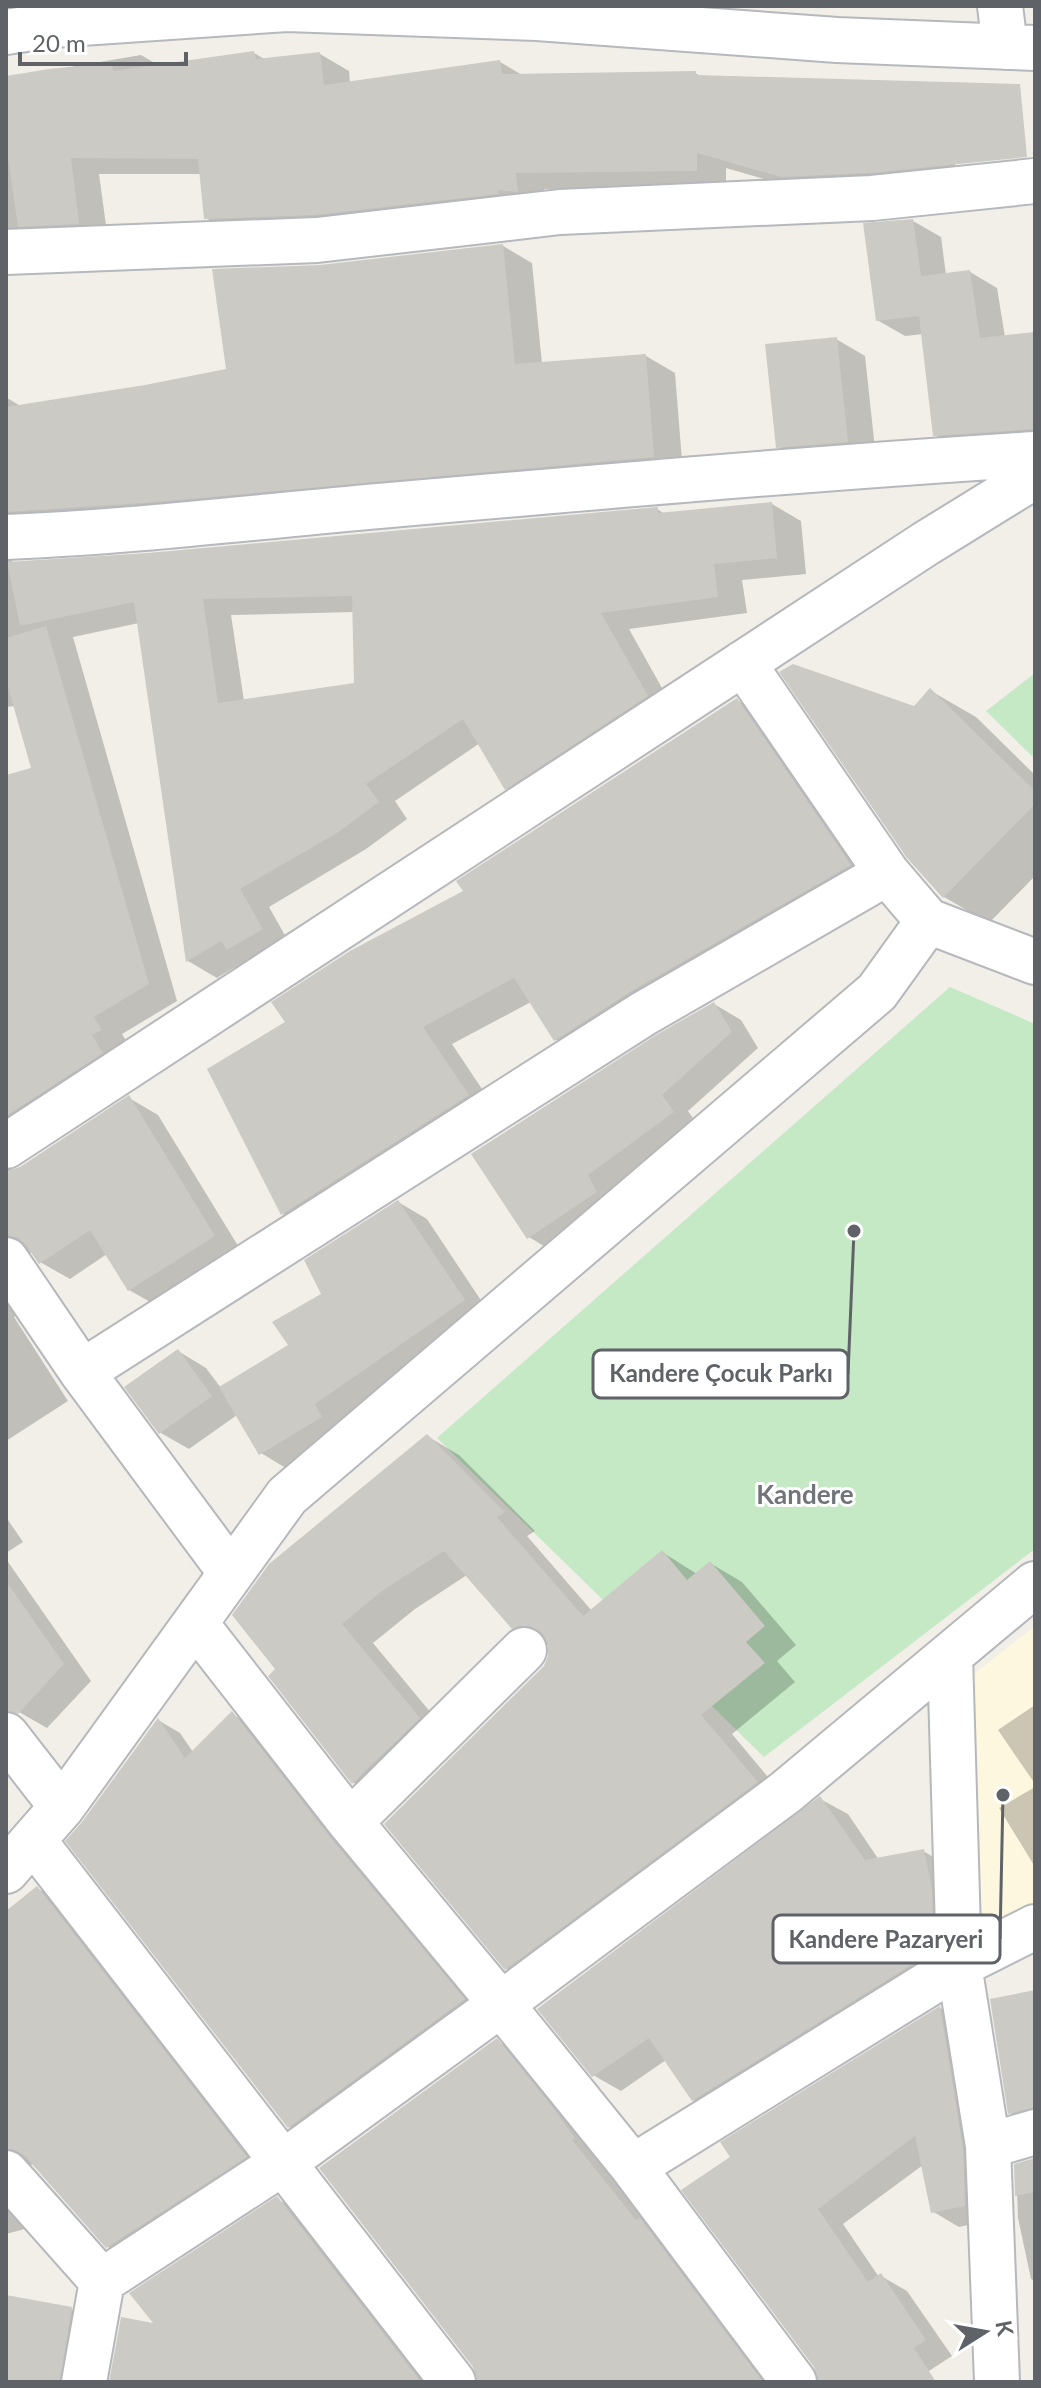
<svg xmlns="http://www.w3.org/2000/svg" width="1041" height="2388" font-family="Lato,sans-serif">
	<rect width="100%" height="100%" fill="#f1efe8"/>
	<path fill="#fef7e0" d="M 1035,1626 L 1035,1912 L 970,1945 L 970,1677 Z"/>
	<path fill="#c5e8c5" d="M 1035,673 L 1035,759 L 986,711 Z
		M 950,987 L 1035,1024 L 1035,1549 L 764,1757 L 437,1438 Z"/>
	<path fill="#0003" fill-rule="evenodd" d="M 254,53 L 266,60 L 320,54 L 349,71 L 350,83 L 500,62 L 524,76 L 695,73 L 702,77 L 948,100 L 957,183 L 812,193 L 726,168 L 726,187 L 544,189 L 547,207 L 236,235 L 206,218 L 202,174 L 99,174 L 108,240 L 6,258 L 6,78 L 141,55 L 160,66 Z
		M 913,221 L 941,237 L 946,275 L 970,272 L 997,288 L 1005,337 L 1035,334 L 1035,446 L 963,451 L 935,435 L 923,334 L 905,336 L 877,320 Z
		M 503,246 L 532,263 L 542,364 L 646,356 L 675,373 L 683,473 L 10,555 L 13,564 L 102,559 L 657,509 L 665,514 L 772,504 L 801,521 L 806,574 L 742,580 L 747,613 L 629,629 L 676,713 L 535,805 L 506,788 L 480,743 L 395,801 L 407,819 L 366,849 L 269,907 L 291,946 L 258,966 L 247,960 L 217,978 L 188,961 L 139,623 L 73,637 L 177,1001 L 122,1034 L 130,1047 L 10,1166 L 12,1172 L 20,1169 L 129,1098 L 158,1115 L 243,1254 L 159,1307 L 129,1290 L 107,1254 L 70,1279 L 40,1262 L 33,1252 L 21,1256 L 26,1309 L 14,1317 L 68,1401 L 6,1441 L 6,777 L 34,770 L 15,706 L 6,707 L 6,400 L 9,399 L 22,407 L 228,371 L 320,267 ZM 354,612 L 356,685 L 244,701 L 231,615 Z
		M 836,339 L 865,356 L 876,458 L 806,463 L 778,446 Z
		M 931,691 L 976,717 L 1035,775 L 1035,876 L 989,923 L 944,897 L 908,857 L 914,708 Z
		M 737,700 L 767,718 L 880,882 L 586,1057 L 556,1040 L 531,1002 L 452,1044 L 498,1113 L 313,1231 L 283,1214 L 288,1023 L 466,891 Z
		M 714,1004 L 741,1020 L 758,1048 L 688,1111 L 700,1128 L 555,1253 L 529,1237 Z
		M 398,1202 L 427,1219 L 492,1317 L 289,1470 L 261,1453 L 237,1415 L 189,1449 L 161,1433 L 127,1388 L 178,1351 L 206,1368 L 221,1388 L 291,1345 Z
		M 427,1436 L 459,1455 L 535,1531 L 527,1536 L 592,1611 L 662,1552 L 697,1574 L 710,1563 L 742,1582 L 796,1645 L 777,1661 L 795,1682 L 732,1734 L 788,1801 L 538,1987 L 506,1968 L 550,1643 L 546,1646 L 513,1627 L 467,1575 L 415,1609 L 373,1643 L 451,1737 L 385,1801 L 354,1783 L 271,1676 Z
		M 6,1517 L 23,1542 L 6,1553 Z
		M 6,1559 L 91,1681 L 47,1728 L 19,1712 L 6,1694 Z
		M 1035,1705 L 1035,1784 L 998,1730 Z
		M 232,1714 L 255,1727 L 486,2013 L 312,2140 L 289,2127 L 158,1720 L 180,1733 L 193,1752 Z
		M 1035,1787 L 1035,1867 L 999,1808 Z
		M 820,1799 L 848,1814 L 879,1860 L 923,1851 L 951,1867 L 961,1967 L 721,2116 L 693,2100 L 666,2060 L 621,2091 L 593,2075 Z
		M 37,1888 L 65,1904 L 273,2173 L 136,2263 L 108,2247 L 34,2164 L 18,2169 L 32,2227 L 6,2234 L 6,1914 Z
		M 1035,1992 L 1035,2127 L 1010,2113 Z
		M 940,2008 L 967,2023 L 991,2220 L 959,2227 L 932,2211 L 923,2165 L 843,2224 L 879,2277 L 881,2276 L 907,2291 L 952,2356 L 912,2382 L 820,2382 L 816,2366 L 684,2190 Z
		M 497,2041 L 523,2056 L 776,2382 L 479,2382 Z
		M 1035,2160 L 1035,2281 L 1031,2279 L 1018,2218 L 1016,2166 Z
		M 277,2199 L 304,2214 L 434,2382 L 111,2382 L 159,2326 Z
		M 6,2297 L 71,2309 L 98,2325 L 88,2382 L 6,2382 Z"/>
	<path fill="#cccac5" fill-rule="evenodd" d="M 254,51 L 256,59 L 320,52 L 324,85 L 500,60 L 502,74 L 696,71 L 696,75 L 1020,84 L 1027,157 L 870,173 L 781,177 L 697,153 L 697,171 L 516,173 L 518,192 L 498,190 L 499,194 L 315,215 L 204,219 L 198,159 L 71,158 L 79,224 L 18,227 L 6,144 L 6,76 L 49,69 L 112,63 L 113,71 Z
		M 913,219 L 921,276 L 970,270 L 980,338 L 1035,332 L 1035,429 L 933,436 L 919,316 L 876,321 L 863,223 Z
		M 503,244 L 515,364 L 646,354 L 654,457 L 144,503 L 6,512 L 6,407 L 145,385 L 226,369 L 212,269 L 320,265 Z
		M 837,337 L 848,442 L 776,448 L 765,344 Z
		M 772,502 L 777,558 L 714,564 L 718,597 L 601,613 L 648,696 L 505,790 L 463,719 L 366,784 L 379,802 L 337,833 L 240,889 L 263,929 L 227,950 L 221,941 L 186,962 L 134,602 L 20,626 L 7,562 L 148,553 L 658,507 L 658,513 ZM 352,596 L 354,683 L 218,703 L 203,599 Z
		M 46,626 L 149,984 L 94,1017 L 102,1030 L 92,1035 L 103,1053 L 6,1116 L 6,775 L 31,768 L 6,680 L 6,638 Z
		M 793,664 L 914,706 L 930,688 L 1035,791 L 1035,804 L 943,898 L 907,858 L 779,672 Z
		M 737,698 L 851,865 L 630,992 L 554,1041 L 514,978 L 423,1027 L 469,1095 L 281,1215 L 207,1069 L 285,1022 L 271,1002 L 350,951 L 463,891 L 456,881 Z
		M 714,1002 L 732,1032 L 662,1095 L 674,1112 L 588,1175 L 597,1192 L 527,1239 L 471,1154 L 656,1035 Z
		M 129,1095 L 215,1236 L 128,1291 L 90,1230 L 39,1264 L 26,1245 L 18,1238 L 6,1235 L 6,1171 L 20,1167 Z
		M 398,1200 L 465,1300 L 315,1404 L 322,1417 L 259,1455 L 219,1387 L 288,1345 L 272,1322 L 321,1294 L 304,1260 Z
		M 178,1349 L 212,1396 L 159,1434 L 124,1387 Z
		M 427,1434 L 505,1512 L 497,1517 L 583,1616 L 662,1550 L 687,1580 L 710,1561 L 765,1626 L 746,1642 L 765,1663 L 701,1715 L 758,1782 L 505,1970 L 384,1824 L 544,1666 L 548,1656 L 548,1644 L 542,1633 L 530,1626 L 518,1626 L 512,1629 L 444,1551 L 382,1591 L 342,1624 L 420,1718 L 352,1784 L 268,1676 L 275,1669 L 232,1615 L 269,1564 Z
		M 6,1581 L 64,1664 L 18,1714 L 6,1711 Z
		M 232,1711 L 330,1837 L 465,1999 L 288,2128 L 65,1841 L 82,1822 L 158,1718 L 185,1758 Z
		M 820,1796 L 865,1860 L 924,1849 L 932,1890 L 934,1951 L 692,2101 L 649,2038 L 592,2077 L 537,2009 Z
		M 37,1886 L 247,2157 L 106,2248 L 25,2156 L 15,2150 L 6,2149 L 6,1911 Z
		M 1035,1990 L 1035,2108 L 1008,2114 L 990,1999 Z
		M 940,2006 L 963,2148 L 965,2206 L 931,2213 L 915,2136 L 818,2209 L 868,2282 L 881,2273 L 926,2340 L 914,2348 L 936,2382 L 818,2382 L 814,2367 L 681,2190 L 730,2157 L 720,2142 Z
		M 497,2038 L 551,2105 L 575,2138 L 572,2140 L 636,2220 L 640,2218 L 763,2382 L 477,2382 L 473,2367 L 319,2168 Z
		M 1035,2158 L 1035,2192 L 1015,2196 L 1014,2164 Z
		M 277,2196 L 421,2382 L 109,2382 L 121,2317 L 153,2323 L 129,2293 Z
		M 6,2295 L 72,2307 L 60,2382 L 6,2382 Z"/>
	<g fill="none" stroke-linecap="round" stroke-linejoin="round">
		<defs>
			<path id="street" d="M 1000,6 L 1005,47
				M 6,32 L 52,25 L 287,9 L 537,18 L 837,40 L 1035,48
				M 6,252 L 317,240 L 560,212 L 872,198 L 1035,181
				M 6,537 C 131,532 255,517 379,506 C 597,487 816,468 1035,454
				M 743,663 L 887,873 L 928,921 L 1035,962
				M 6,1146 L 925,544 L 1035,476
				M 6,1260 L 82,1372 L 643,1014 L 887,873
				M 82,1372 L 231,1573
				M 195,1623 L 350,1822 L 501,2004 L 786,1792 L 1035,1584
				M 950,1655 L 959,1965 L 988,2146 L 997,2382
				M 6,1735 L 62,1807
				M 350,1822 L 524,1650
				M 33,1840 L 453,2382
				M 6,1871 L 62,1807 L 287,1496 L 877,992 L 928,921
				M 988,2146 L 1035,2132
				M 633,2167 L 794,2382
				M 6,2173 L 102,2281
				M 84,2382 L 102,2281 L 284,2162 L 501,2004 L 633,2167 L 959,1965 L 1035,1927"/>
		</defs>
		<use href="#street" stroke="#b5b8bc" stroke-width="48"/>
		<use href="#street" stroke="#fff" stroke-width="44"/>
	</g>
	<g text-anchor="middle" dominant-baseline="central" stroke-width="6" stroke-linejoin="round" paint-order="stroke">
		<g font-size="26" font-weight="bold" fill="#70757a" stroke="#fff">
			<text x="805" y="1494">Kandere</text>
		</g>
	</g>
	<path fill="none" stroke="#5f6368" stroke-width="3" d="M854 1231L848 1374M1003 1795L1000 1939"/>
	<g fill="#5f6368" stroke="#fff" stroke-width="3">
		<circle cx="854" cy="1231" r="8"/>
		<circle cx="1003" cy="1795" r="8"/>
	</g>
	<g fill="#fff" stroke="#5f6368" stroke-width="3">
		<rect x="593" y="1350" width="255" height="48" rx="8"/>
		<rect x="773" y="1915" width="227" height="48" rx="8"/>
	</g>
	<g font-size="24" text-anchor="middle" font-weight="bold" fill="#5f6368">
		<text x="721" y="1382">Kandere Çocuk Parkı</text>
		<text x="886" y="1948">Kandere Pazaryeri</text>
	</g>
	<rect width="1041" height="2388" fill="none" stroke="#5f6368" stroke-width="16"/>
	<g transform="translate(985 2332) rotate(79)" stroke="#ffffff" stroke-width="6" paint-order="stroke">
	<path d="M0-6L14 30L0 20L-14 30Z" fill="#5f6368"/>
	<text y="-12" font-size="22" font-weight="bold" text-anchor="middle" fill="#5f6368">K</text>
	</g>
	<path d="M20 52v12h166v-12" fill="none" stroke="#5f6368" stroke-width="4"/>
	<text x="32" y="52" font-size="24" fill="#5f6368" stroke="#ffffff" stroke-width="6" paint-order="stroke">20 m</text>
</svg>
